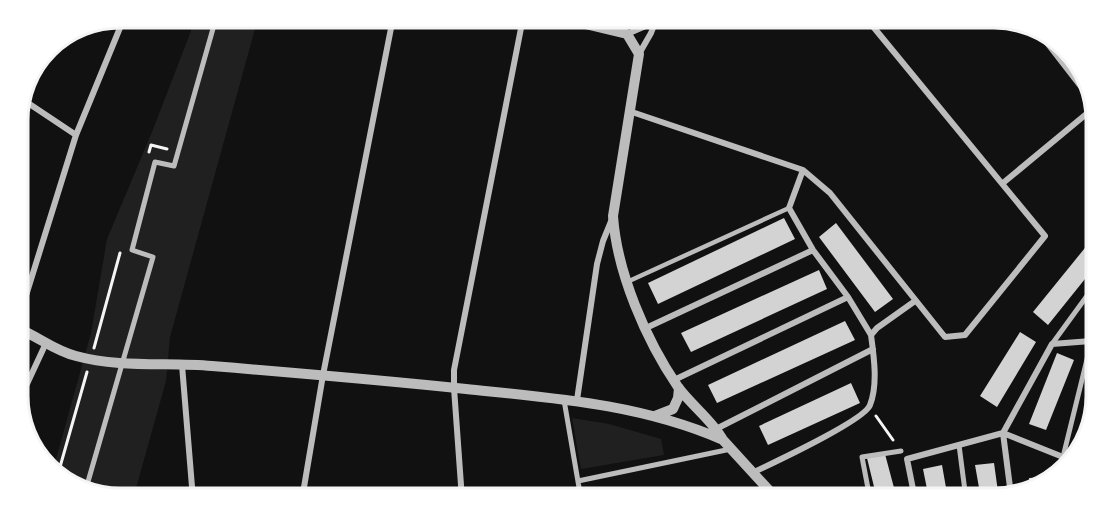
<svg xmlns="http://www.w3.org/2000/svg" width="1115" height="517" font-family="Bitter,serif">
	<rect width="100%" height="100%" fill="#111"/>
	<path fill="#202020" d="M 196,18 L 258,18 L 170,337 L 166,381 L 133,499 L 120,499 L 81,491 L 53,470 L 91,333 L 107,239 L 152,132 Z
		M 572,418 L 609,424 L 661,439 L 664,455 L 581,469 Z"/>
	<path fill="#d3d3d3" d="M 784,218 L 795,239 L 658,304 L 648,283 Z
		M 836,223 L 893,299 L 875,312 L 819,237 Z
		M 1093,238 L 1093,269 L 1048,325 L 1033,312 Z
		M 819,270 L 827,289 L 691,352 L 681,333 Z
		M 845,321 L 855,340 L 717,403 L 708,385 Z
		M 1020,332 L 1036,342 L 997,407 L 980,396 Z
		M 1057,353 L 1074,360 L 1046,430 L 1029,424 Z
		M 851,383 L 860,403 L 768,445 L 759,426 Z
		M 1088,410 L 1089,436 L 1085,441 L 1082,441 Z
		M 885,454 L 897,499 L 877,499 L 867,458 Z
		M 994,463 L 999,499 L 981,499 L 975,465 Z
		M 942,465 L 948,499 L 929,499 L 923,469 Z
		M 1048,477 L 1049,483 L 1030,489 L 1029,478 Z"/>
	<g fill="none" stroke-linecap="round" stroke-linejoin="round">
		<path stroke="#f5f5f5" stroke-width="3" d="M 502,18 L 511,20
			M 532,24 L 550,27
			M 149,152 L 151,145 L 167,149
			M 94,348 L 120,253
			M 876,416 L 893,440
			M 58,474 L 87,372"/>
		<path stroke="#bcbcbc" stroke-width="4.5" d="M 627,282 L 789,208"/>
		<path stroke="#bcbcbc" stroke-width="5" d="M 1052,344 L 1092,289
			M 564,400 L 581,499
			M 959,445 L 966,499
			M 1064,467 L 1063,457 L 1091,343
			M 578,481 L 731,449
			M 85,492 L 153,257 L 132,250 L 155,162 L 174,166 L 216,18
			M 870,499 L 862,457 L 901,451"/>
		<path stroke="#bcbcbc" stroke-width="6" d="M 1034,26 L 1096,106
			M 627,34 L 655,22
			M 639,54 L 651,33 L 657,18
			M 22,99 L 76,135
			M 629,111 L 803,170 L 830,193 L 945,337 L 965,335 L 1045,236 L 866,18
			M 803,170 L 789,208 L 813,250 L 848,297 L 871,335
			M 1003,183 L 1096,106
			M 19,318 L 76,135 L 124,18
			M 646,328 L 813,250
			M 182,365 L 193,499
			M 674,380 L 848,297
			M 20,399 L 46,343
			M 577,400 L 597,264 L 603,241 L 612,219
			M 716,429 L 873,349
			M 754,472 C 773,463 865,420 870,405 C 878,385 874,357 871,335 L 877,328 L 915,301
			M 1011,495 L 1003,433 L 1052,344 L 1091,341
			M 302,499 L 323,375 L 393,18
			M 462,499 L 454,388 L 454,370 L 523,18
			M 915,499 L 907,459 L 1003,433 L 1063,457 L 1071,458"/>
		<path stroke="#bcbcbc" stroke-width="10" d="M 560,18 L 627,34 L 639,54 L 613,216 C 617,273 646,340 678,387 C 691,405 713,421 723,440 L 777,499
			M 19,329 C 39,337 55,351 76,356 C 120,368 168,362 212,366 C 297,373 381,380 466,389 C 553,398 641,404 723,440
			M 655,416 L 673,409 L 678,398 L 679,388"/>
	</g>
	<path d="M0 0H1115V517H0ZM120 28H994A92 92 0 0 1 1086 120V396A92 92 0 0 1 994 488H120A92 92 0 0 1 28 396V120A92 92 0 0 1 120 28Z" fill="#fff" fill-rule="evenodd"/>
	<path fill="none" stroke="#f5f5f5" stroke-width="3" d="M120 28H994A92 92 0 0 1 1086 120V396A92 92 0 0 1 994 488H120A92 92 0 0 1 28 396V120A92 92 0 0 1 120 28Z"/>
</svg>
